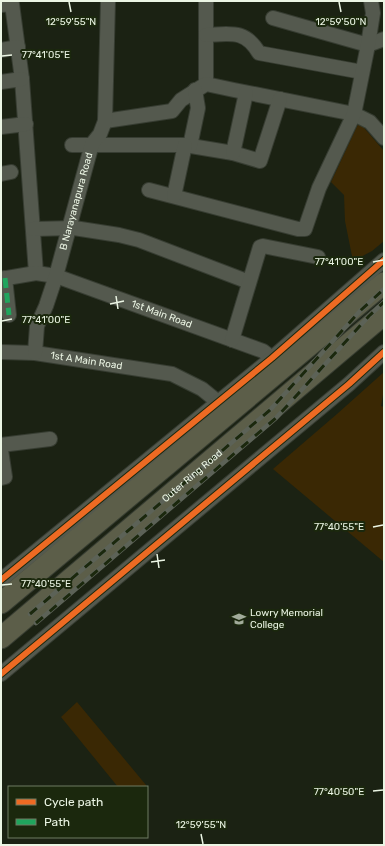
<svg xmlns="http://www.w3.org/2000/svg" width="385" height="846" font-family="Rubik,sans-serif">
	<rect width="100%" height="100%" fill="#1b2213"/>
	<path fill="#3a2804" d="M 359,122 L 384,151 L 384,241 L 372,251 L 353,261 L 345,221 L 344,195 L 331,182 Z
		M 384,372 L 384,389 L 381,406 L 384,407 L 384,562 L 273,469 L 337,414 Z
		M 77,702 L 146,785 L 146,787 L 118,787 L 61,717 Z"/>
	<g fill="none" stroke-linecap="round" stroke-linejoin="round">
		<defs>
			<g id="minor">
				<path d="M 206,1 L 206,84"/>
				<path d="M 1,5 L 12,4 L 22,79 L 36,273"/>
				<path d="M 273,18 L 368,45 L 384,39"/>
				<path d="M 206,35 C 230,34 245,29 259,53 L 362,72"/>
				<path d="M 1,50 L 18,47"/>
				<path d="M 1,82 L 22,79"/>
				<path d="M 105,121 L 172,111 L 181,100 L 206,84 L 234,90 L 354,114 L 370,122 L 384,138"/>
				<path d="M 1,127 L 26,124"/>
				<path d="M 72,145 L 185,145 L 233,153 L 260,161 L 280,99"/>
				<path d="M 190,146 L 198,108 L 195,90"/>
				<path d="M 233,153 L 246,93"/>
				<path d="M 1,174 L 11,172"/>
				<path d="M 149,190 L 298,229 L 305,229 L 319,188 L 354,114 L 368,45 L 373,13 L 371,1"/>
				<path d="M 174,196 L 185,145"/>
				<path d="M 33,229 L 74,228 L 119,235 L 139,240 L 249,282"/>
				<path d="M 5,278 L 9,315"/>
				<path id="s1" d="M 1,279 L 36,273 L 56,276 L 263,351 L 272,358"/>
				<path d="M 232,340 L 260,247 L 263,246 L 318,257"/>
				<path id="s2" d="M 1,352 L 35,353 L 172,374 L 202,389 L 218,402"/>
				<path id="s3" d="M 35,353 L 37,326 L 46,306 L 56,276 L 92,144 L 100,134 L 105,121 L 108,1"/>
				<path d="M 1,445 L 50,439"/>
				<path d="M 1,450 L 5,477 L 1,478"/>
				<path d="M 1,580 L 272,358 L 384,260"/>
				<path d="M 1,674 L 349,384 L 384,352"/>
			</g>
			<path id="highway" d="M 1,603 L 384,283
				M 1,638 L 384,314"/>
		</defs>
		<use href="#minor" stroke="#373d32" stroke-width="16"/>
		<use href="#highway" stroke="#373d32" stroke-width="23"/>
		<use href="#minor" stroke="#54594e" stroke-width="14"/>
		<use href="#highway" stroke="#5c5e49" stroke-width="21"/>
		<defs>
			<g id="rail">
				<path id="s4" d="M 30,614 L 270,410 L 361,310 L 384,289"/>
				<path d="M 36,623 L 276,418 L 369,316 L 384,302"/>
			</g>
		</defs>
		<use href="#rail" stroke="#5c6257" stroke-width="4.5"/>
		<use href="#rail" stroke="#1b280d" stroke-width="3" stroke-dasharray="9" stroke-linecap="butt"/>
		<path stroke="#20a55d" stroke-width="5" stroke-dasharray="10 5" stroke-linecap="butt" d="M 5,278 L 9,315"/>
		<defs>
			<path id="cycleway" d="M 1,580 L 272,358 L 384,260
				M 1,674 L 349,384 L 384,352"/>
		</defs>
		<use href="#cycleway" stroke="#1b280d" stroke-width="8"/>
		<use href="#cycleway" stroke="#ed6a23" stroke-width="6"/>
	</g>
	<path fill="none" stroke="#ebf5e4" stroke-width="1.5" d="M 69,2 L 71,12M 339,2 L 341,12M 2,56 L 12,55M 373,262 L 383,260M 116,296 L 118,309M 110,304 L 124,301M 2,321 L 12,319M 373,527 L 383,525M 157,554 L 159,568M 151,562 L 165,560M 2,585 L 12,584M 373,791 L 383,790M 201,834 L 203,844"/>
	<defs>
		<symbol id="university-bare" viewBox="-9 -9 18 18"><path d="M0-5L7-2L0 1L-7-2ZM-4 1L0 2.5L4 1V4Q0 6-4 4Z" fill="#a2ab9b" stroke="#1b280d" stroke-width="2.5" paint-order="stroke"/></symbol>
	</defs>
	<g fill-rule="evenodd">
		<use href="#university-bare" x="229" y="609" width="20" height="20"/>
	</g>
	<g text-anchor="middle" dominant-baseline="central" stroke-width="4" stroke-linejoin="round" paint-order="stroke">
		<g font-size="10" fill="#ebf5e4" stroke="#1b280d">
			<text stroke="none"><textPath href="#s3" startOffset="158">B Narayanapura Road</textPath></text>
			<text stroke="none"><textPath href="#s1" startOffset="168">1st Main Road</textPath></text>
			<text stroke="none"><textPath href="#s2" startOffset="86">1st A Main Road</textPath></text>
			<text stroke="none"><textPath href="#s4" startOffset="213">Outer Ring Road</textPath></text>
		</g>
		<g font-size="10" fill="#ebf5e4" stroke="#1b280d" text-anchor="start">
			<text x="250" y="613">Lowry Memorial<tspan x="250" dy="12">College</tspan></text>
		</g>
	</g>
	<g font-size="10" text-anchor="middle" fill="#ebf5e4" stroke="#1b280d" stroke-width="4" stroke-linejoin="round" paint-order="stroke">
		<text x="71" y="25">12°59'55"N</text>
		<text x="341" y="25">12°59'50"N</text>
		<text x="46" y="58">77°41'05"E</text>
		<text x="339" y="265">77°41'00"E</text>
		<text x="46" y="323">77°41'00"E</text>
		<text x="339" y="530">77°40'55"E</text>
		<text x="46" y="587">77°40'55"E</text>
		<text x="339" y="795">77°40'50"E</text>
		<text x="201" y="828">12°59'55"N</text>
	</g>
	<rect width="385" height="846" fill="none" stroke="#ebf5e4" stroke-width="4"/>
	<rect x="8" y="786" width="140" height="52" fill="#1b280d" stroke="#6e7a63"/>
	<rect x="16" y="799" width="20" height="6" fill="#ed6a23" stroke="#6e7a63"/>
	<text x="44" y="806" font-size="12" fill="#ebf5e4">Cycle path</text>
	<rect x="16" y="819" width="20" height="6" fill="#20a55d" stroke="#6e7a63"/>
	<text x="44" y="826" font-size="12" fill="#ebf5e4">Path</text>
</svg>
